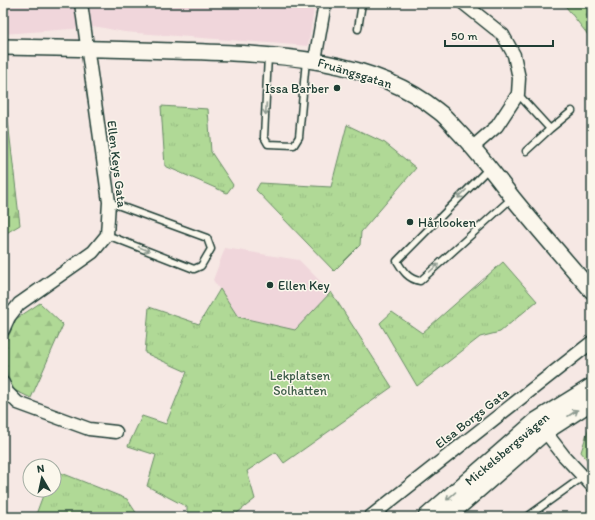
<svg xmlns="http://www.w3.org/2000/svg" width="595" height="520" font-family="Itim,sans-serif">
	<defs>
		<pattern id="forest-firs" width="22" height="20" patternUnits="userSpaceOnUse"><rect width="22" height="20" fill="#b0d996"/><path d="M5 1l3.5 6h-7zM16 11l3.5 6h-7z" fill="#97bb82"/></pattern>
		<pattern id="park-tufts" width="24" height="20" patternUnits="userSpaceOnUse"><rect width="24" height="20" fill="#b0d996"/><path d="M3 7l-1-3M5 7V3M7 7l1-3M15 17l-1-3M17 17v-4M19 17l1-3" fill="none" stroke="#97bb82"/></pattern>
	</defs>
	<rect width="100%" height="100%" fill="#f6e8e4"/>
	<filter id="ink" filterUnits="userSpaceOnUse"><feTurbulence type="fractalNoise" baseFrequency=".025" numOctaves="2"/><feDisplacementMap in="SourceGraphic" scale="8" xChannelSelector="R" yChannelSelector="G"/><feConvolveMatrix kernelMatrix="1 2 1 2 8 2 1 2 1" color-interpolation-filters="sRGB"/></filter>
	<g filter="url(#ink)">
		<path fill="#f0d6db" d="M 3,3 L 315,3 L 308,46 L 124,32 L 99,27 L 3,34 Z
			M 225,248 L 299,260 L 331,292 L 327,300 L 295,330 L 238,317 L 213,280 Z"/>
		<path fill="url(#forest-firs)" stroke="#688b65" d="M 563,3 L 592,3 L 592,40 Z
			M 3,78 L 20,225 L 3,235 Z
			M 40,303 L 63,325 L 31,398 L 14,390 L 8,379 L 4,359 L 6,342 L 16,319 Z"/>
		<path fill="url(#park-tufts)" stroke="#688b65" d="M 161,106 L 208,109 L 211,152 L 233,185 L 227,193 L 165,166 Z
			M 347,125 L 385,143 L 416,168 L 361,232 L 360,245 L 334,271 L 256,190 L 260,183 L 331,187 Z
			M 503,262 L 537,301 L 500,332 L 480,337 L 417,386 L 380,323 L 392,312 L 422,333 Z
			M 220,289 L 238,317 L 295,330 L 331,292 L 392,387 L 284,463 L 276,452 L 247,471 L 255,499 L 232,517 L 187,517 L 187,507 L 147,486 L 156,455 L 128,446 L 142,416 L 166,424 L 187,372 L 145,353 L 149,307 L 199,324 Z
			M 592,425 L 592,466 L 581,452 L 589,427 Z
			M 54,470 L 127,499 L 139,517 L 35,517 L 45,490 L 54,490 Z"/>
		<g fill="none" stroke-linecap="round" stroke-linejoin="round">
			<defs>
				<path id="service" d="M 358,29 L 362,3
					M 268,56 L 264,137 L 268,144 L 294,145 L 299,137 L 306,60
					M 518,94 L 550,129 L 526,151
					M 550,129 L 572,111
					M 489,168 L 397,261 C 403,271 408,279 420,281 L 512,198
					M 107,235 L 194,269 L 201,266 L 211,249 L 207,238 L 109,202
					M 527,517 L 584,476"/>
				<path id="minor" d="M 463,3 L 503,35 L 514,55 L 519,78 L 518,94 L 497,126 L 473,147
					M 315,60 L 325,3
					M 3,330 L 9,317 L 19,304 L 93,252 L 107,235 L 109,202 L 81,3
					M 3,383 L 7,392 L 18,403 L 89,429 L 116,432
					M 540,425 L 564,456 L 592,486
					M 370,517 L 592,342"/>
				<path id="tertiary" d="M 3,47 C 59,48 115,49 172,51 C 259,54 367,53 438,111 C 445,116 450,122 455,128 C 476,150 494,173 512,197 C 538,229 565,260 592,291"/>
				<path id="secondary" d="M 447,516 L 545,431 L 590,402
					M 427,517 L 537,421 L 592,387"/>
			</defs>
			<use href="#service" stroke="#1f3d34" stroke-width="9"/>
			<use href="#minor" stroke="#1f3d34" stroke-width="15"/>
			<use href="#tertiary" stroke="#1f3d34" stroke-width="18"/>
			<use href="#secondary" stroke="#1f3d34" stroke-width="20"/>
			<use href="#service" stroke="#fbf7ec" stroke-width="6"/>
			<use href="#minor" stroke="#fbf7ec" stroke-width="12"/>
			<use href="#tertiary" stroke="#fbf7ec" stroke-width="15"/>
			<use href="#secondary" stroke="#fbf7ec" stroke-width="17"/>
		</g>
		<defs><path id="oneway-shaft" d="M-6 0H5M1.5-3L5.5 0L1.5 3" fill="none" stroke-width="1.6" stroke-linecap="round" stroke-linejoin="round"/></defs>
		<g stroke="#8d9a90">
			<use href="#oneway-shaft" transform="translate(266 109) rotate(93)"/>
			<use href="#oneway-shaft" transform="translate(462 194) rotate(135)"/>
			<use href="#oneway-shaft" transform="translate(144 249) rotate(22)"/>
			<use href="#oneway-shaft" transform="translate(434 268) rotate(-42)"/>
			<use href="#oneway-shaft" transform="translate(573 413) rotate(-33)"/>
			<use href="#oneway-shaft" transform="translate(451 496) rotate(139)"/>
		</g>
	</g>
	<g fill="#1f3d34" stroke="#fbf7ec" stroke-width="1.5">
		<circle cx="337" cy="88" r="4"/>
		<circle cx="410" cy="222" r="4"/>
		<circle cx="270" cy="285" r="4"/>
	</g>
	<g text-anchor="middle" dominant-baseline="central" stroke-width="3" stroke-linejoin="round" paint-order="stroke">
		<g font-size="13" fill="#1f3d34" stroke="#fbf7ec">
			<text transform="translate(355 73) rotate(17)">Fruängsgatan</text>
			<text transform="translate(117 164) rotate(83)">Ellen Keys Gata</text>
			<text transform="translate(472 418) rotate(-38)">Elsa Borgs Gata</text>
			<text transform="translate(507 449) rotate(-40)">Mickelsbergsvägen</text>
		</g>
		<g font-size="13" fill="#1f3d34" stroke="#fbf7ec" text-anchor="start">
			<text x="329" y="88" text-anchor="end">Issa Barber</text>
			<text x="418" y="222">Hårlooken</text>
			<text x="278" y="285">Ellen Key</text>
		</g>
		<g font-size="13" fill="#3c5c48" stroke="#fbf7ec">
			<text x="300" y="375">Lekplatsen<tspan x="300" dy="15">Solhatten</tspan></text>
		</g>
	</g>
	<rect width="595" height="520" fill="none" stroke="#fbf7ec" stroke-width="16"/>
	<rect x="8" y="8" width="579" height="504" fill="none" stroke="#1f3d34" stroke-width="1.5" filter="url(#ink)"/>
	<g transform="translate(42 478) rotate(351)"><circle r="19" fill="#fbf7ec" stroke="#a3ada2"/>
	<path d="M0-3L7 15L0 10L-7 15Z" fill="#1f3d34"/>
	<text y="-6" font-size="11" font-weight="bold" text-anchor="middle" fill="#1f3d34">N</text>
	</g>
	<path d="M445 40v6h108v-6" fill="none" stroke="#1f3d34" stroke-width="2"/>
	<text x="451" y="40" font-size="12" fill="#1f3d34" stroke="#fbf7ec" stroke-width="3" paint-order="stroke">50 m</text>
</svg>
